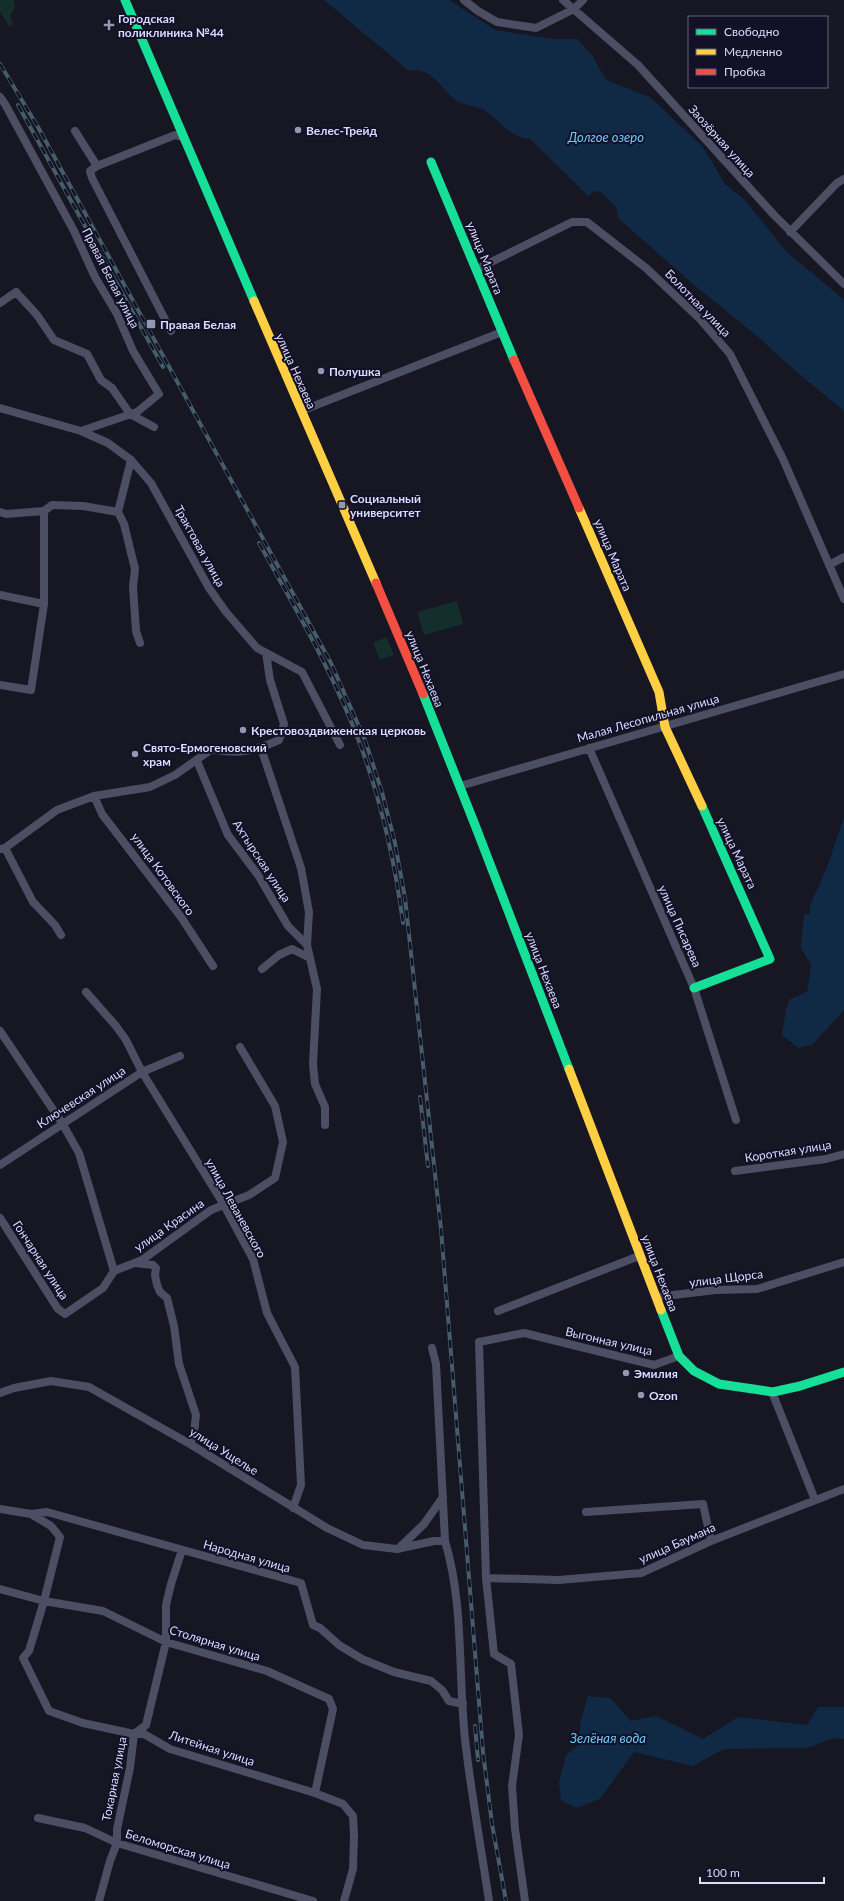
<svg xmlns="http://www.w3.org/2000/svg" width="844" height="1901" font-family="Lato,sans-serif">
	<rect width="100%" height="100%" fill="#171623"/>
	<path fill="#142e2c" d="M 0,0 L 14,0 L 15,8 L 10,16 L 13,24 L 10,27 L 0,12 Z
		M 457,601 L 463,624 L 424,635 L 417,612 Z
		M 386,637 L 394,655 L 380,660 L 373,643 Z"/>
	<path fill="#102a46" d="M 324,0 L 449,0 L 495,30 L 553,39 L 577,39 L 592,55 L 606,80 L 650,97 L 703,147 L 725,184 L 744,199 L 787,252 L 844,300 L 844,411 L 785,362 L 756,335 L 693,284 L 618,218 L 616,207 L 601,192 L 595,191 L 588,196 L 530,139 C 509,137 502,122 486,111 C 478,106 466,106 457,101 C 441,90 432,66 409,71 Z
		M 844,817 L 844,1010 L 812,1045 L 798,1048 L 782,1035 L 786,1010 L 790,999 L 807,992 L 811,965 L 801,948 L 804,914 L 810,914 L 810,905 L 826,870 Z
		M 588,1696 L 610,1698 L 631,1721 L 656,1716 L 703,1739 L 738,1717 L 807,1725 L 818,1707 L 844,1707 L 844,1739 L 835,1738 L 807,1748 L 724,1749 L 693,1766 L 634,1752 L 600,1799 L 576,1808 L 561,1800 L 559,1783 L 566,1755 L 579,1745 L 580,1724 Z"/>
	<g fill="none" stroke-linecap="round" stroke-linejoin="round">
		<path stroke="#4c4e63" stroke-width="8" d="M 464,0 L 478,11 L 497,22 L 536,28 L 574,9 L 583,0
			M 563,0 L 638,65 L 774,215 L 844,284
			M 0,97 L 5,104 L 74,231 L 95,277 L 117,314 L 133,351 L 159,394 L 137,412 L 81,431
			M 75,131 L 97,166 L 175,135 L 182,137
			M 97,166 L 90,171 L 92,178 L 171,331
			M 790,232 L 837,183 L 844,179
			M 477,269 L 572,222 L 587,222 L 646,268 L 699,318 L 730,354 L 783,459 L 844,599
			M 0,303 L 16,292 L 37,315 L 54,340 L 87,354 L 101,380 L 112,388 L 130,414 L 154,427
			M 0,408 L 81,431 L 108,443 L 131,460 L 151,483 L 209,588 L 226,612 L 257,648 L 302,672 L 340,745
			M 301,411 L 502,332
			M 131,460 L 118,512 L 124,524 L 135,569 L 133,587 L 136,631 L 140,643
			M 0,512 L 6,514 L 44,511 L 52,505 L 83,506 L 118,512
			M 829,565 L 844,557
			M 0,595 L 44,604
			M 0,685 L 31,690 L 44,604 L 44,511
			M 261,748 L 301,868 L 309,912 L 307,945
			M 589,748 L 694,988 L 736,1120
			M 197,761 L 228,835 L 258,875 L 288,926 L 307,945 L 317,989 L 313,1064 L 315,1084 L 325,1107 L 325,1125
			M 460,786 L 844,674
			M 94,796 L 102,814 L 181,917 L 213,966
			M 5,848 L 33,902 L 55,925 L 61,935
			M 0,849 L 5,848 L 57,810 L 94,796 L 150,787 L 175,775 L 212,749 C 239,755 254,751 279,740 L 284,724 L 270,680 L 266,653
			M 262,969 L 279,955 L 292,949 L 310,958
			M 86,992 L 116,1026 L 126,1040 L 142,1072 L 224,1205 L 253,1259 L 267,1313 L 295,1367 L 301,1485 L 293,1508
			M 0,1031 L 62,1123 L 79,1153 L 114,1271
			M 0,1165 L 142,1072 L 180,1056
			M 735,1171 L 826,1159 L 844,1154
			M 0,1218 L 58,1309 L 65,1314 L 103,1288 L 114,1271 L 142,1260 L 211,1210 L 249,1195 L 275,1178 L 283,1142 L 275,1106 L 240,1047
			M 135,1263 L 153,1265 L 156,1268 L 155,1275 L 157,1285 L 160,1292 L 167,1298 L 174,1326 L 179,1364 L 196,1415 L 194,1433 L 190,1444
			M 656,1297 L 716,1290 L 757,1289 L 844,1262
			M 498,1311 L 639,1256
			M 432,1348 L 436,1364 L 445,1541
			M 772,1392 L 815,1500
			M 0,1393 L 14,1388 L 51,1381 L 89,1387 L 190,1444 L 327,1528 L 363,1545 L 397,1549 L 434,1541 L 445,1541 C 464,1604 458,1674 465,1739 C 471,1793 481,1847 489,1901
			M 0,1509 L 31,1514 L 47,1512 L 301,1583 L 313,1625 L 320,1628 L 339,1645 L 362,1659 L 394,1672 L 431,1681 L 442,1690 L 449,1701 L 463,1704
			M 586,1512 L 703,1504 L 711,1541
			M 31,1514 L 51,1526 L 60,1537 L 44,1601 L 29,1651 L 23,1658 L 49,1711 L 83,1723 L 134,1734 L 144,1734 L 170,1749 L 315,1793 L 343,1804 L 353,1816 L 354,1835 L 353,1869 L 344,1901
			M 398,1549 L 424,1524 L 443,1497
			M 486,1578 L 559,1580 L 641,1573 L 711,1541 L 844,1489
			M 0,1589 L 44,1601 L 103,1611 L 166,1642 L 267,1671 L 329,1699 L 333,1709 L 315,1793
			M 38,1818 L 85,1828 L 117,1843 L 313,1901
			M 99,1901 L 110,1861 L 117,1843 L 117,1829 L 130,1768 L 134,1734 L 146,1725 L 166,1642 L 166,1605 L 171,1584 L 182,1550
			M 525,1901 L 515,1829 L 512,1786 L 519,1735 L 511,1664 L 494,1654 L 486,1578 L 479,1342 L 524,1333 L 654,1365 L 679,1356"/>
		<path stroke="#16e098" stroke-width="9" d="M 125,0 L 254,301
			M 431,162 L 514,360
			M 423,694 L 475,825 L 569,1069
			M 694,988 L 770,959 L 702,806
			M 661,1310 L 679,1356 L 694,1371 L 719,1384 L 773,1392 L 800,1386 L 844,1372"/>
		<path stroke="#ffcf43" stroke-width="9" d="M 254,301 L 376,583
			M 579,508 L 659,692 L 665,727 L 702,806
			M 569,1069 L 661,1310"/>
		<path stroke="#f24e42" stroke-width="9" d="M 514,360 L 579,508
			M 376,583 L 423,694"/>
		<defs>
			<path id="rail" d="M 0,64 L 38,127 L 331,663 L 365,740 L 382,792 L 395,843 L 405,898 L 441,1229 L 483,1752 L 492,1824 L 506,1901
				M 18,105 L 163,367
				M 259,543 C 295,608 334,674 360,744 C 381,801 395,863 403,923
				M 420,1097 L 428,1166
				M 475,1726 L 478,1760"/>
		</defs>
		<use href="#rail" stroke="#455d69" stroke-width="4"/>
		<use href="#rail" stroke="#121128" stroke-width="2.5" stroke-dasharray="8" stroke-linecap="butt"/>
	</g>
	<g fill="#9696b1" stroke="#121128" stroke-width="1.5">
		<path d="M107 19h4v4h4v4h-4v4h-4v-4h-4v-4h4z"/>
		<circle cx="298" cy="130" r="4"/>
		<rect x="146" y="319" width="10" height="10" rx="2"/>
		<circle cx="321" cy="371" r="4"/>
		<rect x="338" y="501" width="8" height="8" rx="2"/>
		<circle cx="243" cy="730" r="4"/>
		<circle cx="135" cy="754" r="4"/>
		<circle cx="626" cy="1373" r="4"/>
		<circle cx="641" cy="1395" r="4"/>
	</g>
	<g text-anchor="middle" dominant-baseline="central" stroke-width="4" stroke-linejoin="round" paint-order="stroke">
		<g font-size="12" font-weight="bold" fill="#dadbfd" stroke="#121128" text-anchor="start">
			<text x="118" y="18">Городская<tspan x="118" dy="14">поликлиника №44</tspan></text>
			<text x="306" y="130">Велес-Трейд</text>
			<text x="160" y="324">Правая Белая</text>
			<text x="329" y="371">Полушка</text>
			<text x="350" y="498">Социальный<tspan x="350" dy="14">университет</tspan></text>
			<text x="251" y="730">Крестовоздвиженская церковь</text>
			<text x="143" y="747">Свято-Ермогеновский<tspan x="143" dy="14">храм</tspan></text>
			<text x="634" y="1373">Эмилия</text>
			<text x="649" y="1395">Ozon</text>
		</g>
		<g font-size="12" fill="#dadbfd" stroke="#121128">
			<text transform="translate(722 141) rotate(48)">Заозёрная улица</text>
			<text transform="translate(485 258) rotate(68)">улица Марата</text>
			<text transform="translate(111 278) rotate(63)">Правая Белая улица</text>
			<text transform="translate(698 303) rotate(46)">Болотная улица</text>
			<text transform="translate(296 371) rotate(66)">улица Нехаева</text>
			<text transform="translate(200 546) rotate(61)">Трактовая улица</text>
			<text transform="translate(613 555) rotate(67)">улица Марата</text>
			<text transform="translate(425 669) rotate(68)">улица Нехаева</text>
			<text transform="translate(648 718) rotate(-16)">Малая Лесопильная улица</text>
			<text transform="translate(737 853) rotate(65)">улица Марата</text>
			<text transform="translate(262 861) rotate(57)">Ахтырская улица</text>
			<text transform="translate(163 874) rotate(54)">улица Котовского</text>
			<text transform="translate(680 926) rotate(66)">улица Писарева</text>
			<text transform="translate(544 970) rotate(69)">улица Нехаева</text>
			<text transform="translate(81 1097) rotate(-33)">Ключевская улица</text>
			<text transform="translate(788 1151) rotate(-9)">Короткая улица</text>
			<text transform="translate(236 1208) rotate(61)">улица Леваневского</text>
			<text transform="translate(169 1225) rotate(-35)">улица Красина</text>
			<text transform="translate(41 1260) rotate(57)">Гончарная улица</text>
			<text transform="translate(660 1273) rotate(69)">улица Нехаева</text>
			<text transform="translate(726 1278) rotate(-7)">улица Щорса</text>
			<text transform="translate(609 1341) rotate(13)">Выгонная улица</text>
			<text transform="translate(224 1451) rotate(32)">улица Ущелье</text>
			<text transform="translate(677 1543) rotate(-24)">улица Баумана</text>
			<text transform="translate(247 1556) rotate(16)">Народная улица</text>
			<text transform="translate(215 1643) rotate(17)">Столярная улица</text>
			<text transform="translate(212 1748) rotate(18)">Литейная улица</text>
			<text transform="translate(114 1779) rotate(-79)">Токарная улица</text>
			<text transform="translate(178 1849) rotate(17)">Беломорская улица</text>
		</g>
		<g font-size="13" font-style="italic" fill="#6dcbf9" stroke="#121128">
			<text x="606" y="137">Долгое озеро</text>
			<text x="608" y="1738">Зелёная вода</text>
		</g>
	</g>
	<rect x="688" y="16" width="140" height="72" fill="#121128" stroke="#62627d"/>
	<rect x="696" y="29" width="20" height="6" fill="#16e098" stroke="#62627d"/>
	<text x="724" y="36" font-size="12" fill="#dadbfd">Свободно</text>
	<rect x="696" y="49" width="20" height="6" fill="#ffcf43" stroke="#62627d"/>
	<text x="724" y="56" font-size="12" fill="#dadbfd">Медленно</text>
	<rect x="696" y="69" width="20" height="6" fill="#f24e42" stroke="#62627d"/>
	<text x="724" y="76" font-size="12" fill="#dadbfd">Пробка</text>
	<path d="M700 1877v6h124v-6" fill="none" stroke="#dadbfd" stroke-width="2"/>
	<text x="706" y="1877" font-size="12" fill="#dadbfd" stroke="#121128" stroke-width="3" paint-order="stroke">100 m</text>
</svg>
